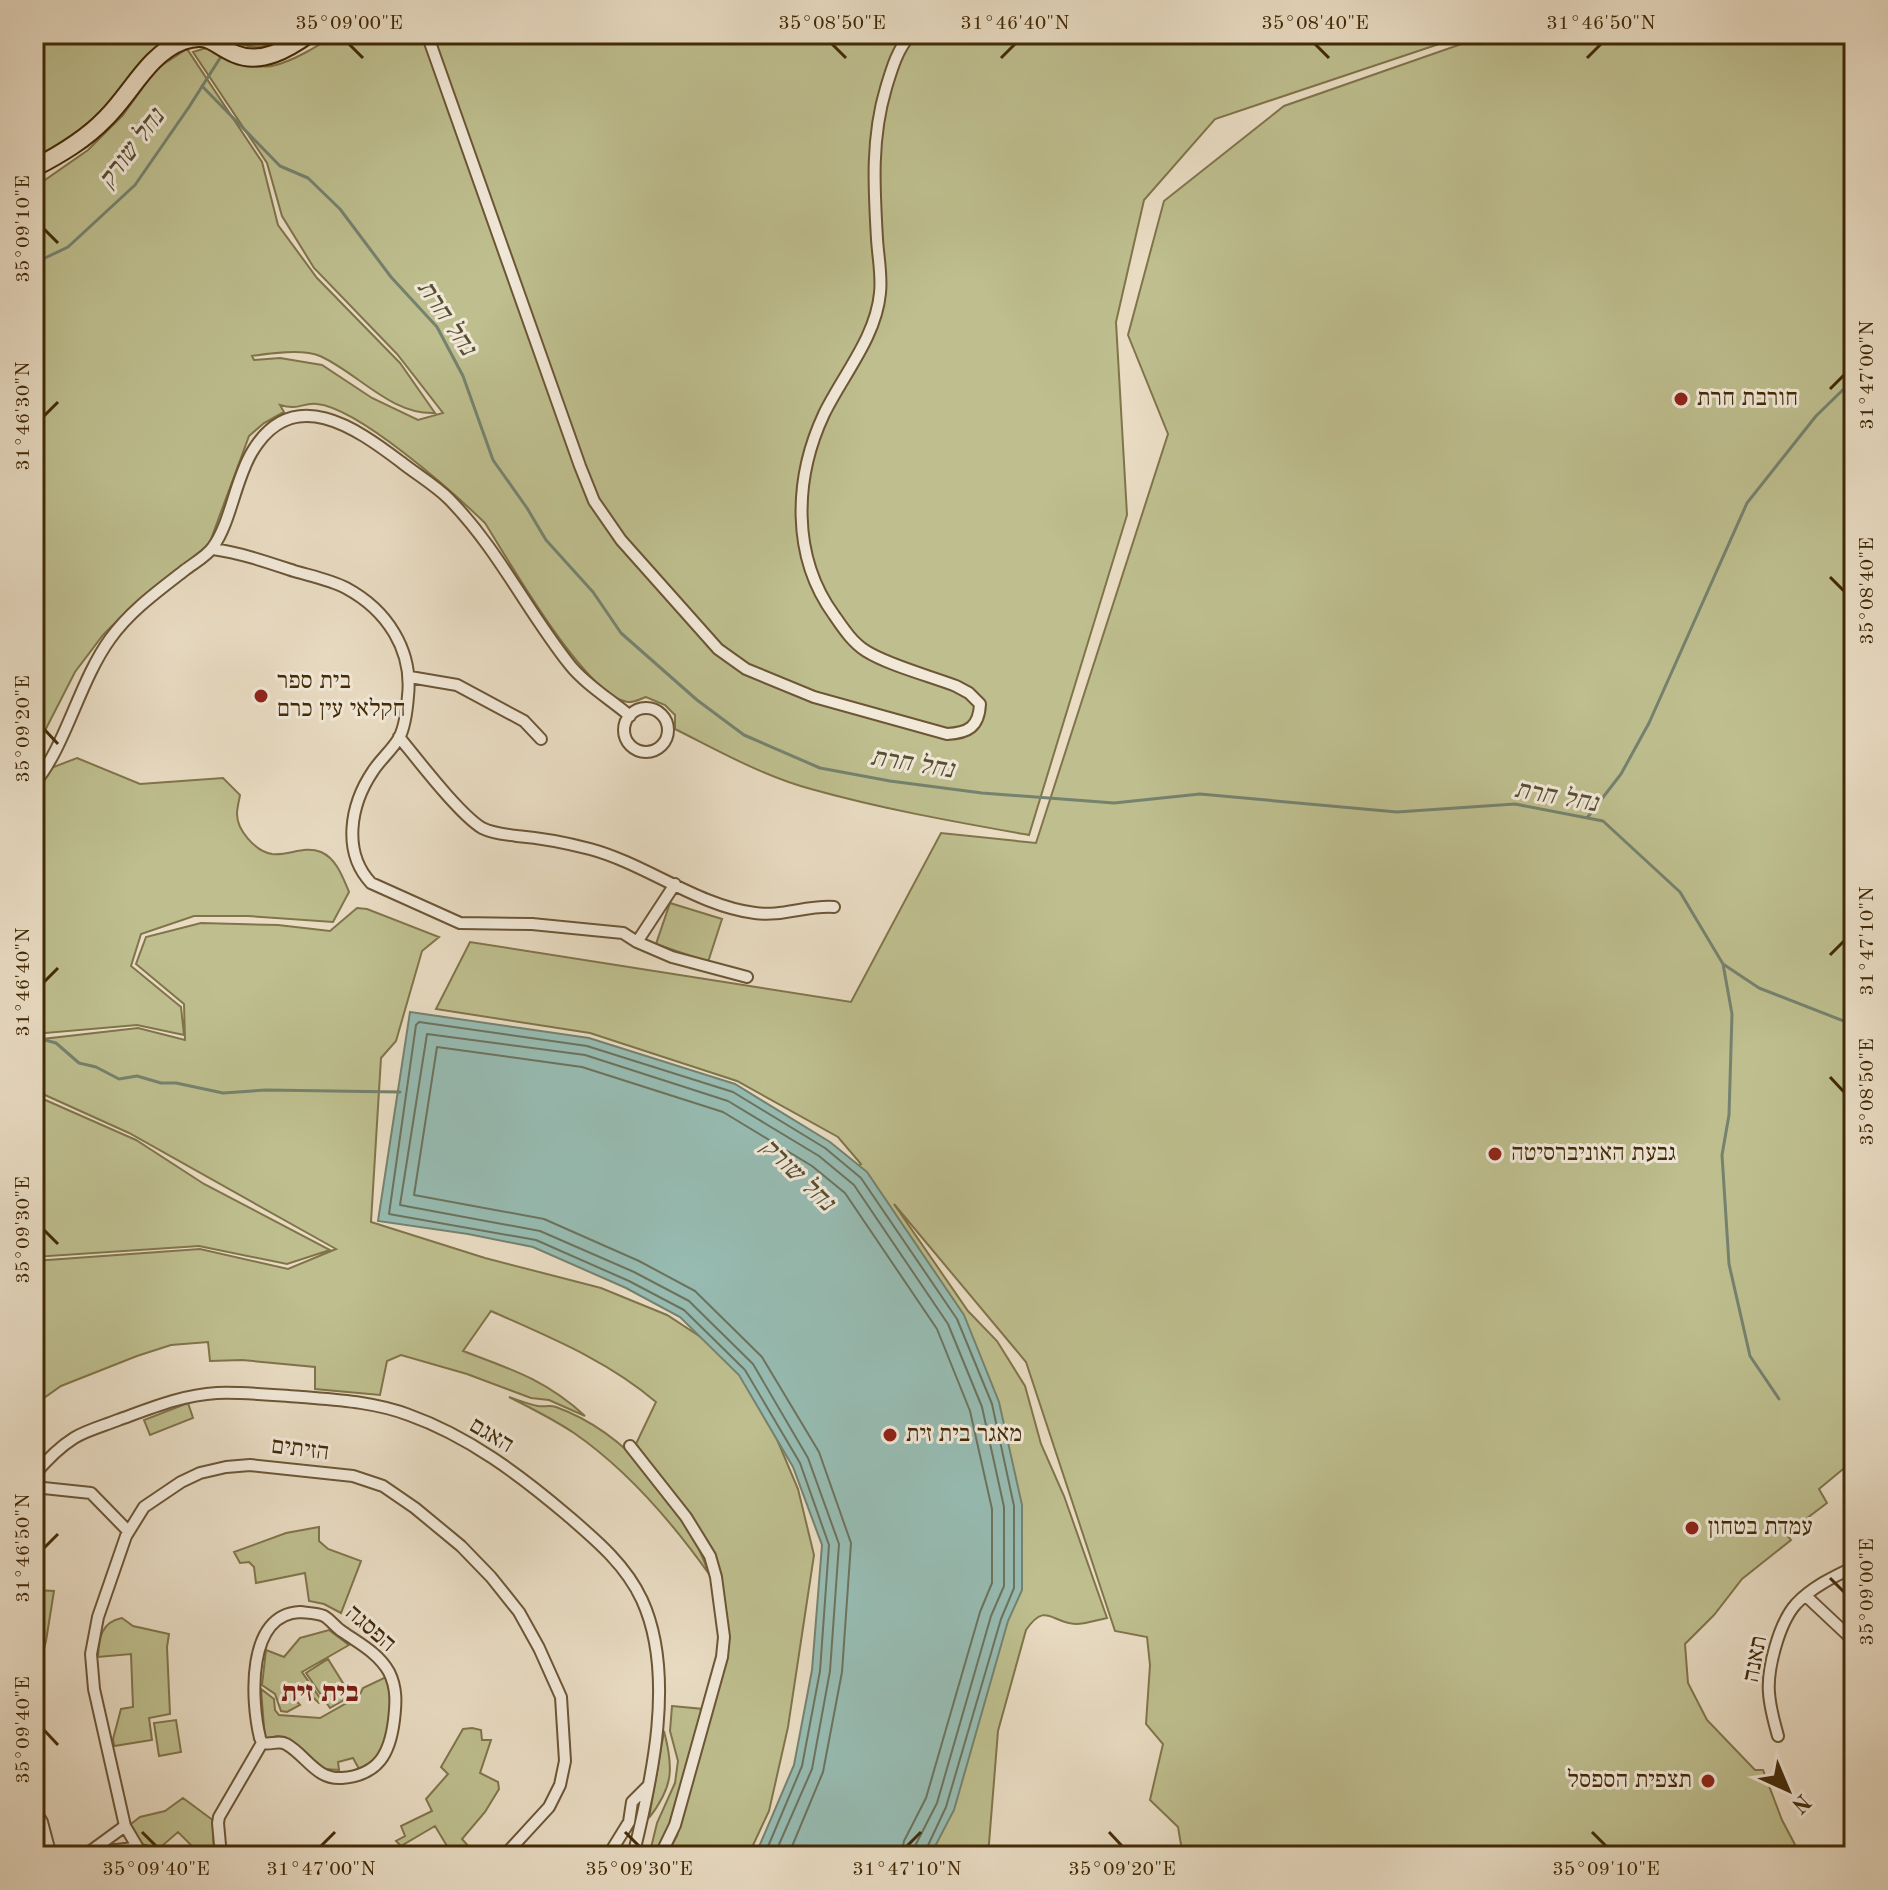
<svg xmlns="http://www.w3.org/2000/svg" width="1888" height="1890" font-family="'Old Standard TT','Frank Ruhl Libre',serif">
	<rect width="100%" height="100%" fill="#e9dcc3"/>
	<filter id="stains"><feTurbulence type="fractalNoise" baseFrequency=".0025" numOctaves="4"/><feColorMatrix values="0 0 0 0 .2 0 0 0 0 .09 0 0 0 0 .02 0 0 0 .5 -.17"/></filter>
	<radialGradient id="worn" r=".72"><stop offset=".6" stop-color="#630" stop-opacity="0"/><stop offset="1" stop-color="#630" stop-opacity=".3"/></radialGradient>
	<path fill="#bebe8e" stroke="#80744a" stroke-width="2" d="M 34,34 L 193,34 C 131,43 129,95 88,127 C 73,139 52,151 34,160 Z
		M 219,34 L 295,34 C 261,52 253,51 219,34 Z
		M 335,34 L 1469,34 L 1215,119 L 1144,200 L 1116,322 L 1127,515 L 1029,835 C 956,822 882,809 811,789 C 763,776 719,751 675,729 L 675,715 L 665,705 L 646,697 C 640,699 634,703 628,702 C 586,697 509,561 485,523 C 454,493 359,408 317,404 C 303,402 299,411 280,405 L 284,412 L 264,423 L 249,436 L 207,550 L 134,604 L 103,635 L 75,672 L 34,752 L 34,184 L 42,182 L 88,150 L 123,115 L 156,69 L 187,49 L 262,162 L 278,225 L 317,278 L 400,363 L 435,413 C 391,415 358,373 320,356 C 304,349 270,353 252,356 L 254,360 L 280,358 L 322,365 L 372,398 L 418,420 L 443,413 L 397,354 L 314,268 L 282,216 L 267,163 L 193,52 L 212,46 C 227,54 254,70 272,66 C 291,62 319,46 335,34 Z
		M 1490,34 L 1854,34 L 1854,1460 L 1819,1489 L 1827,1503 L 1786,1534 L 1791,1540 L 1742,1579 L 1714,1615 L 1685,1644 L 1688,1683 L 1707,1720 L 1755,1770 L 1763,1770 L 1782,1820 L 1801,1856 L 1183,1856 L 1178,1827 L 1150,1800 L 1163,1744 L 1146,1724 L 1150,1665 L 1147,1637 L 1115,1631 L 1026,1362 L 894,1204 L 968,1311 L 997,1341 L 1025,1386 L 1041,1444 L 1064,1496 L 1107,1618 C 1098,1620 1085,1624 1076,1624 C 1051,1623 1046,1601 1026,1630 L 998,1731 L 988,1856 L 868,1856 L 847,1172 L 861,1164 L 838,1137 L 737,1081 L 590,1033 L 436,1009 L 470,942 L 851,1002 L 941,833 L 1036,843 L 1168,434 L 1128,335 L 1164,201 L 1284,106 Z
		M 77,758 L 140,784 L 223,778 L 240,795 C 239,801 237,808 237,814 C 237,830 255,851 272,854 C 289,856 304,845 321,852 C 337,859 343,878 349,892 L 333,922 L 248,916 L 194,916 L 141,934 L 131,966 L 181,1007 L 184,1035 L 137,1025 L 34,1034 L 34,784 L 51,768 Z
		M 670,903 L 722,919 L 708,962 L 656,944 Z
		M 357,908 L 367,909 L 439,937 L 422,951 L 396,1041 L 381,1058 L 371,1222 L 485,1258 L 601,1288 L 667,1315 L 716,1347 L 742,1374 L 768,1418 L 798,1489 L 814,1555 L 788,1727 L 769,1811 L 748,1856 L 666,1856 L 677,1836 L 727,1643 L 721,1587 L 687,1512 L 636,1444 L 656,1402 C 607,1360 549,1337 491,1311 L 463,1351 C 511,1369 546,1380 585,1416 L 549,1400 L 531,1398 L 467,1374 L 401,1355 L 387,1361 L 380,1395 L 315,1389 L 315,1367 L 242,1360 L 210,1361 L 208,1342 L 171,1345 L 137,1356 L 61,1386 L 34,1405 L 34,1261 L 200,1249 L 288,1269 L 336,1249 L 129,1133 L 34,1090 L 34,1040 L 138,1028 L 185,1040 L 184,1004 L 136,964 L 146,937 L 201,923 L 278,925 L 330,931 Z
		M 34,1095 L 136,1140 L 204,1184 L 330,1250 L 287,1264 L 199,1246 L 34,1257 Z
		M 509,1397 C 518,1400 528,1404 538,1406 C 544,1407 550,1405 556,1407 C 628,1433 684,1504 709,1574 C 672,1522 626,1469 574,1433 C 553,1419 531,1408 509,1397 Z
		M 188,1403 L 193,1418 L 150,1435 L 144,1420 Z
		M 319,1527 L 319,1541 L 328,1549 L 361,1561 L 341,1613 L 324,1604 L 309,1601 L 305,1573 L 256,1583 L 254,1567 L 249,1562 L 240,1563 L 234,1552 L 286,1533 Z
		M 34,1590 L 54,1591 L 46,1641 L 34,1687 Z
		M 122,1618 L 133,1626 L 169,1634 L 167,1647 L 170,1714 L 149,1718 L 152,1740 L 114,1746 L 113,1739 L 121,1709 L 133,1707 L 131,1654 L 98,1657 C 99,1638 101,1622 122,1618 Z
		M 329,1630 L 349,1645 L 302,1672 L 322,1701 L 319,1703 L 303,1688 L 293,1697 L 300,1705 L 287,1712 L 281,1711 L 275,1694 L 262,1685 L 266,1650 L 284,1657 L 300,1638 Z
		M 328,1659 L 351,1696 L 330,1708 L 306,1673 Z
		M 386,1677 C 392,1693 392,1740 381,1754 C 375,1760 366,1765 359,1769 L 353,1758 L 338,1762 L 339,1770 L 324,1769 L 317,1764 L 285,1737 L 277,1736 L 265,1740 L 261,1689 L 274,1699 L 275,1710 L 279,1715 L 320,1718 L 359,1696 L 363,1688 Z
		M 672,1706 L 703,1709 L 666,1837 L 655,1856 L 649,1856 L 657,1823 L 675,1783 L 678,1761 L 670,1731 Z
		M 176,1720 L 181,1752 L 159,1756 L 154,1723 Z
		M 472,1728 L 481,1730 L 482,1740 L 491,1740 L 480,1773 L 498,1782 L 499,1789 L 485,1812 L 462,1839 L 477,1856 L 453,1856 L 435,1826 L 401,1846 L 396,1841 L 405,1836 L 401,1826 L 432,1811 L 426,1799 L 448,1774 L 441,1767 L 463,1729 Z
		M 664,1731 C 674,1769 673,1787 649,1818 Z
		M 183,1798 L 218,1824 L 213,1837 L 215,1856 L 202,1856 L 178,1832 L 155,1852 L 132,1837 L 127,1827 L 140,1817 L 165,1811 Z"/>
	<path fill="#97bcb3" stroke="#75826e" stroke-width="2" d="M 410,1012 L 589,1038 L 735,1084 L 830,1142 L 867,1172 L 964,1315 L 999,1402 L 1022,1505 L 1022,1590 L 1008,1621 L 954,1810 L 930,1856 L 755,1856 L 794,1765 L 812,1670 L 822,1545 L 793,1467 L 739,1375 L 680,1317 L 626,1288 L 533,1247 L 468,1234 L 378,1221 Z"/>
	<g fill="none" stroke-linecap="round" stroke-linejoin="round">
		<path stroke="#6c735d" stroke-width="2" d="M 764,1856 L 802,1766 L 820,1671 L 829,1545 L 800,1463 L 745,1370 L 684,1310 L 629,1281 L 536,1240 L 389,1214 L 416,1025 L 419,1022 L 587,1046 L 733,1092 L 825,1148 L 861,1178 L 957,1319 L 992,1404 L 1014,1506 L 1014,1588 L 1001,1619 L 946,1807 L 923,1856
			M 774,1856 L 812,1769 L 830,1671 L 839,1544 L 808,1458 L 753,1364 L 689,1301 L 634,1272 L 540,1231 L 400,1205 L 427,1034 L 585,1055 L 728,1101 L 819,1156 L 854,1185 L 948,1324 L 982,1407 L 1004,1507 L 1004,1586 L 991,1616 L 937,1803 L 915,1846 L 913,1856
			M 788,1856 L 823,1772 L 842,1672 L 851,1543 L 819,1452 L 762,1357 L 695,1291 L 639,1261 L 544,1219 L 414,1195 L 437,1047 L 582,1067 L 723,1112 L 812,1166 L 845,1193 L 937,1329 L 970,1411 L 992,1509 L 992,1583 L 980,1612 L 926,1798 L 904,1841 L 901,1856"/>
		<path stroke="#75826e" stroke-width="3" d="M 228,45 L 234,34
			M 202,86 L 280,166 L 308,178 L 340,209 L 391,277 L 437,327 L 463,376 L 493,460 L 527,508 L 546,540 L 593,592 L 621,633 L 697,700 L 744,735 L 820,768 L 890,781 L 982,793 L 1114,803 L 1200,794 L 1397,812 L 1515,804 L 1603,821 L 1680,892 L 1723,964 L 1759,988 L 1854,1025
			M 34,258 L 45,258 L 68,247 L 135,185 L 189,107 L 222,55
			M 1587,818 L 1621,774 L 1649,723 L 1747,503 L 1816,416 L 1854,379
			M 1723,964 L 1732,1014 L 1729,1115 L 1722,1155 L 1729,1264 L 1750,1356 L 1779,1399
			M 34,1037 L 56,1043 L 79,1063 L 96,1067 L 119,1079 L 137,1076 L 161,1083 L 176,1083 L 223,1093 L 266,1090 L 400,1092"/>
		<defs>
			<path id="minor" d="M 427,34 L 580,466 L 594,501 L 621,540 L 718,649 L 746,669 L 814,697 L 947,734 C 968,733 979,727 980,704 L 969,693 L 956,686 C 930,676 888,665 866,651 C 852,642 843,628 834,615 C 791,556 794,478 824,414 C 843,375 876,337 880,293 C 882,276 878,256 877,239 C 874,187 871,138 886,88 C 892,68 897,50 911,34
				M 213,549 C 241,553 267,562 294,571 C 311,576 331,580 346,588 C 387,610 413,650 408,696 C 407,709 405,727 399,738 C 392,750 380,760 373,771 C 350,805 342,852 371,883 L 460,923 L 532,924 L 623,933 L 637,942 L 672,957 L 747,977
				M 410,677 L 457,685 L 524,721 L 541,739
				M624 730a22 22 0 1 1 44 0a22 22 0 1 1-44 0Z
				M 399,737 C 418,760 459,814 482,828 C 494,834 504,834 517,836 C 541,838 567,843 590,849 C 646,864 698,906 755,913 C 781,917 807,905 834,907
				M 34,784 C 66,746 79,682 110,639 C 130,611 158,591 185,570 C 194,563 207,556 213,547 C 231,522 235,480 252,452 C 293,383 356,428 401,462 C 416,474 435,485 449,499 C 498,549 527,611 570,665 C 585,684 611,700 630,716
				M 637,942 L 675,884
				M 630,1446 L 686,1517 L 710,1556 L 716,1577 L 724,1637 L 722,1657 L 675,1825 L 660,1856
				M 34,1475 C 45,1462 58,1448 74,1438 C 87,1430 103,1426 118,1420 C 151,1408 182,1395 217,1393 C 245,1392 274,1395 302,1397 C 338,1400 375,1402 409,1415 C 468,1436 520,1475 567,1515 C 596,1540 626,1565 642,1600 C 676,1674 652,1780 633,1856
				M 34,1487 L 91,1493 L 128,1531
				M 1806,1596 L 1854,1641
				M 300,1612 C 308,1613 317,1613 324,1616 C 331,1620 336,1628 343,1632 C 360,1644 378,1653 389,1672 C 397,1688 396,1703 394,1720 C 390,1753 379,1775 342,1778 C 316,1780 306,1755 286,1744 C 279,1740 271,1745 262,1743 L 260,1738 C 251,1701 246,1614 300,1612 Z
				M 1778,1736 C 1774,1722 1770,1708 1769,1693 C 1767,1669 1779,1623 1796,1604 C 1812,1587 1833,1577 1854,1567
				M 34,1809 L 42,1822 L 51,1856
				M 138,1848 L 125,1826 L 94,1689 L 91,1654 L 98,1617 L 126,1536 L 144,1507 L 181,1482 L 200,1473 L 226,1467 L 250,1465 L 353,1476 L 383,1486 L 415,1508 L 461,1546 L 491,1577 L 519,1612 L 539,1648 L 561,1697 L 565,1761 L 560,1785 L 549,1807 L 504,1856
				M 90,1853 L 134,1848 L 162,1856
				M 84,1856 L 125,1826
				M 221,1856 L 218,1823 L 219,1817 L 262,1743
				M 608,1856 L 629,1822 L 632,1802 L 648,1786"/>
			<path id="primary" d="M 34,168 C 59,155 85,140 105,119 C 131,94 148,54 183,41 C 210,32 213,45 235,54 C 261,65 288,49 309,34"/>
		</defs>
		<use href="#minor" stroke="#6c5636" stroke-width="14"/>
		<use href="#primary" stroke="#422a07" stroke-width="20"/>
		<use href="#minor" stroke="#f1e8d8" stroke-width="10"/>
		<use href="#primary" stroke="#e9dcc3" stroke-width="16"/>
	</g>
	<path fill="none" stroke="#422a07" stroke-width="3" d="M 349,44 L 363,58M 832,44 L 846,58M 1315,44 L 1329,58M 1001,58 L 1015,44M 1587,58 L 1601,44M 44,229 L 58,243M 1830,389 L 1844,375M 44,416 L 58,402M 1830,577 L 1844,591M 44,729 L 58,744M 1830,955 L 1844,941M 44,982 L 58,968M 1830,1077 L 1844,1092M 44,1230 L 58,1244M 44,1548 L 58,1534M 1830,1578 L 1844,1592M 44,1730 L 58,1745M 142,1832 L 156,1846M 625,1832 L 639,1846M 1109,1832 L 1122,1846M 1592,1832 L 1606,1846M 321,1846 L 335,1832M 907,1846 L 921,1832"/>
	<g fill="#8f2418" stroke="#f1e8d8" stroke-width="3">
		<circle cx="1681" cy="399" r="8"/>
		<circle cx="261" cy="696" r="8"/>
		<circle cx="1495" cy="1154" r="8"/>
		<circle cx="890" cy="1435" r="8"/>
		<circle cx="1692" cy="1528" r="8"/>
		<circle cx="1708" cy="1781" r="8"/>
	</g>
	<g text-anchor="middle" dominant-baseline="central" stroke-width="6" stroke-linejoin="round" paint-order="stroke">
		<g font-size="24" fill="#422a07" stroke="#f1e8d8" text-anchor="start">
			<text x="1697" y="399">חורבת חרת</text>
			<text x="277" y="682">בית ספר<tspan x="277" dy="28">חקלאי עין כרם</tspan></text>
			<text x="1511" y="1154">גבעת האוניברסיטה</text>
			<text x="906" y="1435">מאגר בית זית</text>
			<text x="1708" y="1528">עמדת בטחון</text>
			<text x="1692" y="1781" text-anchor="end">תצפית הספסל</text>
		</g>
		<g font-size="24" fill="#422a07" stroke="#f1e8d8">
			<text transform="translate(491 1436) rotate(31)">האגם</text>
			<text transform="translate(300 1450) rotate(7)">הזיתים</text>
			<text transform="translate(370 1629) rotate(41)">הפסגה</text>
			<text transform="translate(1756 1659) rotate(-79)">תאנה</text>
		</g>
		<g font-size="26" font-style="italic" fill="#574e32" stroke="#f1e8d8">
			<text transform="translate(132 149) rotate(-53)">נחל שורק</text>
			<text transform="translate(446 318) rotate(56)">נחל חרת</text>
			<text transform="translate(912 764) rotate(9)">נחל חרת</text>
			<text transform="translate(1556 797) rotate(10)">נחל חרת</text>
			<text transform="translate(797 1175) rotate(44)">נחל שורק</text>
		</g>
		<g font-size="28" font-weight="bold" fill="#7a1f14" stroke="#f1e8d8">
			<text x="320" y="1694">בית זית</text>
		</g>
	</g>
	<rect width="1888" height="1890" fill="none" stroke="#e9dcc3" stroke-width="88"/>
	<g transform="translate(1788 1790) rotate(136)" stroke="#f1e8d8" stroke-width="6" paint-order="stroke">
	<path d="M0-6L14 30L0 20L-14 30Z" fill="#422a07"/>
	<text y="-12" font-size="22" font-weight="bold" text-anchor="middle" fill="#422a07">N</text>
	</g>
	<rect x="44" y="44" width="1800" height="1802" fill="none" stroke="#422a07" stroke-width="3"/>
	<g font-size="20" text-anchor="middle" fill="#422a07">
		<text x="349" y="29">35°09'00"E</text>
		<text x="832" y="29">35°08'50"E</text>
		<text x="1015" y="29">31°46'40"N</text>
		<text x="1315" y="29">35°08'40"E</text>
		<text x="1601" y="29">31°46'50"N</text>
		<text transform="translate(22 229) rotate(-90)" y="7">35°09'10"E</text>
		<text transform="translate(1866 375) rotate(-90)" y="7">31°47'00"N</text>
		<text transform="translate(22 416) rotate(-90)" y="7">31°46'30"N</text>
		<text transform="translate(1866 591) rotate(-90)" y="7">35°08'40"E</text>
		<text transform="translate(22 729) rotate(-90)" y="7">35°09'20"E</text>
		<text transform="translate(1866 941) rotate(-90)" y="7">31°47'10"N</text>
		<text transform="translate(22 982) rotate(-90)" y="7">31°46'40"N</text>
		<text transform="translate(1866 1092) rotate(-90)" y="7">35°08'50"E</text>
		<text transform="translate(22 1230) rotate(-90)" y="7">35°09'30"E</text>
		<text transform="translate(22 1548) rotate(-90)" y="7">31°46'50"N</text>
		<text transform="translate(1866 1592) rotate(-90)" y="7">35°09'00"E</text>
		<text transform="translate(22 1730) rotate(-90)" y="7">35°09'40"E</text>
		<text x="156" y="1875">35°09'40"E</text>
		<text x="321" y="1875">31°47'00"N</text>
		<text x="639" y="1875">35°09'30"E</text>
		<text x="907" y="1875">31°47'10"N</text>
		<text x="1122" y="1875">35°09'20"E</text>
		<text x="1606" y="1875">35°09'10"E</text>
	</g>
	<rect width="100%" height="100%" filter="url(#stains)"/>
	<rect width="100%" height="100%" fill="url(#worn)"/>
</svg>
